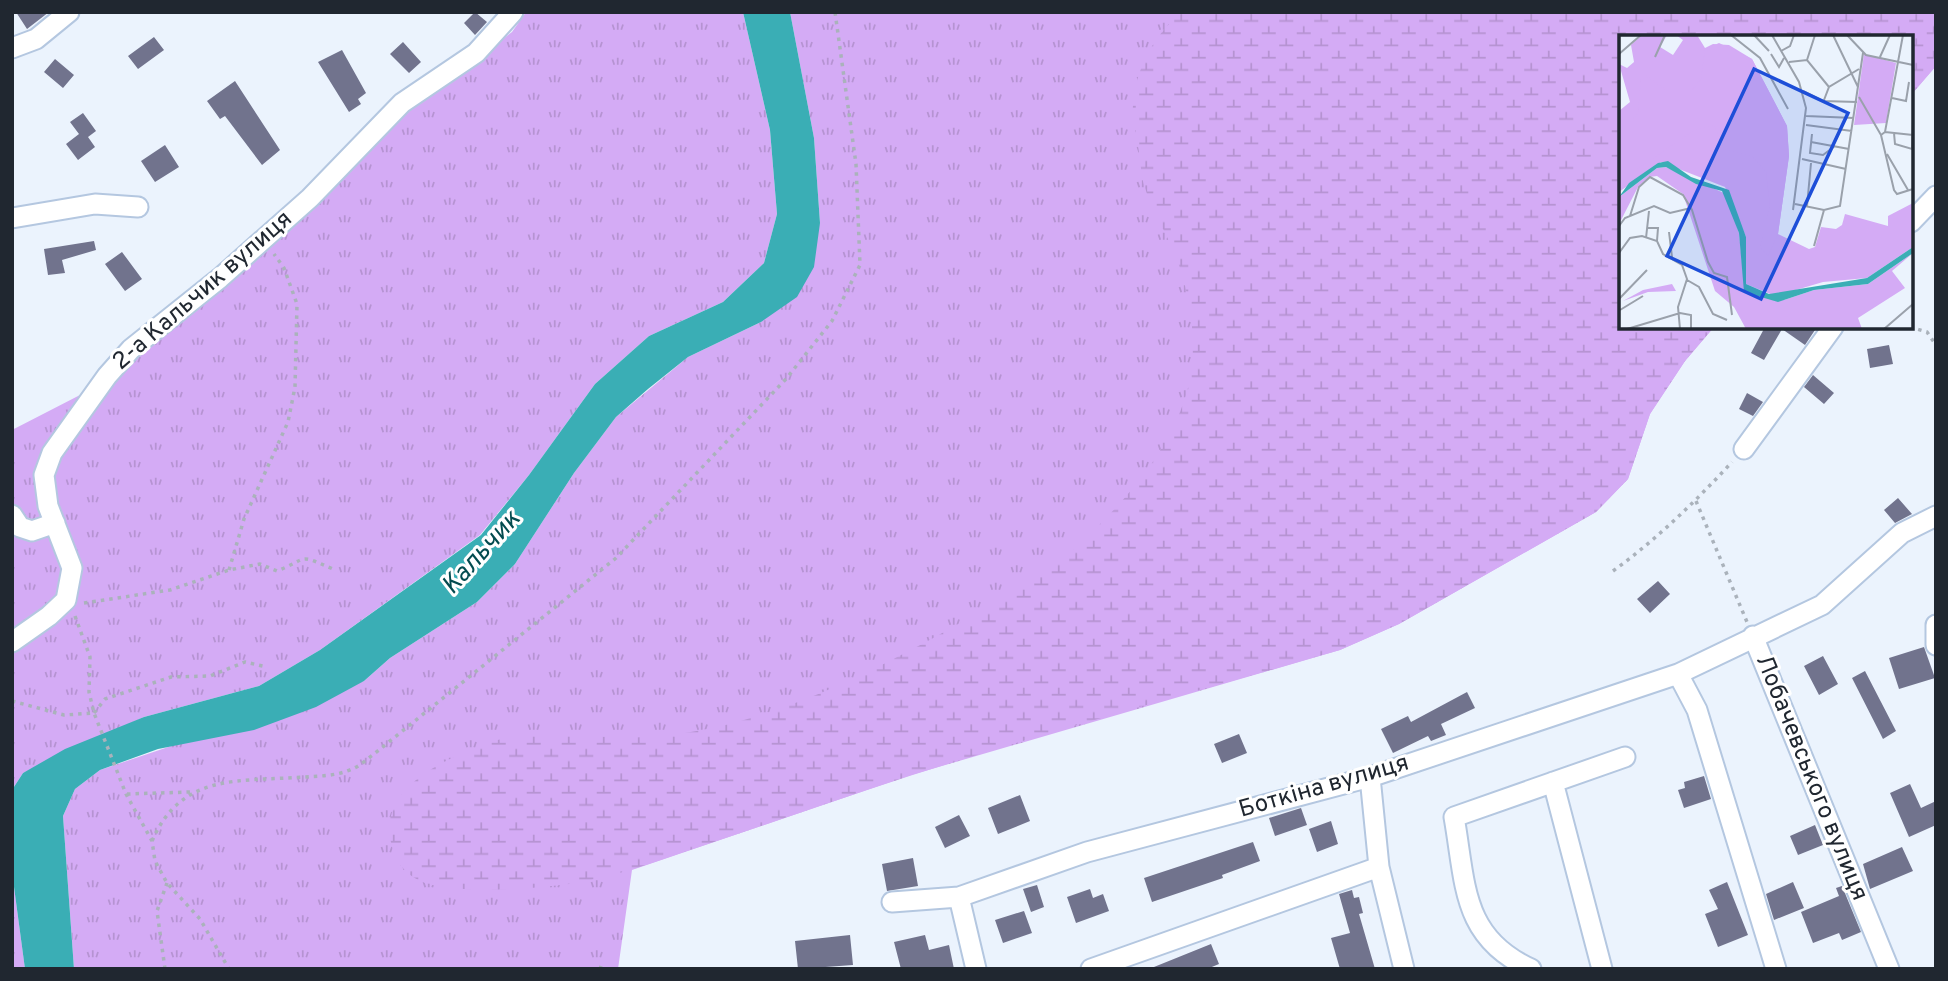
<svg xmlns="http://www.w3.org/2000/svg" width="1948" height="981" font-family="Overpass,sans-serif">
	<defs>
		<pattern id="grass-tufts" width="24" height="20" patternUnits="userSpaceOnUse" patternTransform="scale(1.75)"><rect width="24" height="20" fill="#d4abf5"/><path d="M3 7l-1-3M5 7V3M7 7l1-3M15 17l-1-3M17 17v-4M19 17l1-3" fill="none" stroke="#b693d2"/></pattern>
		<pattern id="wetland-marsh" width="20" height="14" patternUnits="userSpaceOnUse" patternTransform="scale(1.75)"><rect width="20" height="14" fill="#d4abf5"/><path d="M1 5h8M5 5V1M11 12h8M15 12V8" fill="none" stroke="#b693d2"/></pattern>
	</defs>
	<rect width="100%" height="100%" fill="#ebf3fd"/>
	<path fill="url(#grass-tufts)" d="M 526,12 L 743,12 L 770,130 L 777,214 L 764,263 L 723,302 L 649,336 L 595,384 L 529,475 L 480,535 L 320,650 L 259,686 L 144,717 L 23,773 L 12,790 L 12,430 L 115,377 L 394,123 L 512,32 Z
		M 790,12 L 1936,12 L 1936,66 L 1911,95 L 1911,37 L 1621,37 L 1621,327 L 1714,327 L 1685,361 L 1650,414 L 1628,479 L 1596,512 L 1399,624 L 1340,650 L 911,775 L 632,870 L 618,969 L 74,969 L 63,816 L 75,789 L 100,770 L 364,681 L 390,658 L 477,602 L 515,564 L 574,473 L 616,417 L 688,357 L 761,322 L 820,223 L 814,138 Z
		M 12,872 L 25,969 L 12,969 Z"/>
	<path fill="url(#wetland-marsh)" d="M 1183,12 L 1936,12 L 1936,66 L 1911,95 L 1911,37 L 1621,37 L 1621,327 L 1714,327 L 1685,361 L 1650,414 L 1628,479 L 1596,512 L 1399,624 L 1340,650 C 1182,696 1022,738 867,790 C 810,809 753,829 696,848 C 654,862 612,878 569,884 C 533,889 458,894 425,883 C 409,877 398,866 393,850 C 375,794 430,767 472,749 C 538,720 596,743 662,736 C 774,724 878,670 974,615 C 1009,595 1044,576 1074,549 C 1119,508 1168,455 1186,395 C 1199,355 1192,304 1179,265 C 1170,238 1153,214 1145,188 C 1141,177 1141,164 1139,152 C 1137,137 1132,120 1133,105 C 1135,70 1155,32 1183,12 Z"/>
	<path fill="#3aaeb5" d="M 743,12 L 790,12 L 814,138 L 820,223 L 814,267 L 797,297 L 761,322 L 688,357 L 648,389 L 616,417 L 574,473 L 515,564 L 477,602 L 390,658 L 364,681 L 316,707 L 254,730 L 158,749 L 100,770 L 75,789 L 63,816 L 74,969 L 25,969 L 12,872 L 12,790 L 23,773 L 65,749 L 144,717 L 259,686 L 320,650 L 481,535 L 529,475 L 595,384 L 649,336 L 723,302 L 764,263 L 777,214 L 770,130 Z"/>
	<path fill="#71738d" d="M 16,12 L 49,12 L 27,29 Z
		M 475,12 L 487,22 L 475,35 L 464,23 Z
		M 154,37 L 164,50 L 138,69 L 128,56 Z
		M 403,42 L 421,62 L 409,73 L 390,54 Z
		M 342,50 L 366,93 L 358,99 L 361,104 L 349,112 L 318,62 Z
		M 55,59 L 74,75 L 63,88 L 44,72 Z
		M 235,81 L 280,150 L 262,165 L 225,116 L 220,119 L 207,101 Z
		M 83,113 L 96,131 L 88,137 L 95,147 L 78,160 L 66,144 L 79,134 L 70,122 Z
		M 165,145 L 179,167 L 155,182 L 141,161 Z
		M 94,241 L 96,250 L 62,260 L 65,273 L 48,275 L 44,249 Z
		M 122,252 L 142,279 L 125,291 L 105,264 Z
		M 1765,327 L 1817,327 L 1805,345 L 1782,329 L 1764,360 L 1751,353 Z
		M 1889,345 L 1893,364 L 1870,368 L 1867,349 Z
		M 1813,375 L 1834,393 L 1824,404 L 1804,387 Z
		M 1747,393 L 1763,402 L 1753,416 L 1739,409 Z
		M 1898,498 L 1912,514 L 1895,523 L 1884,510 Z
		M 1658,581 L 1670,594 L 1650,613 L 1637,599 Z
		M 1924,647 L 1935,678 L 1899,689 L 1889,658 Z
		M 1823,656 L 1838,684 L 1819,695 L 1804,666 Z
		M 1865,671 L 1896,731 L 1883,739 L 1852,678 Z
		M 1467,692 L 1475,708 L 1441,724 L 1446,735 L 1431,741 L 1428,736 L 1393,753 L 1381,729 L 1408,716 L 1411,722 Z
		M 1239,734 L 1247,753 L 1222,763 L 1214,744 Z
		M 1704,776 L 1711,799 L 1684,808 L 1678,790 L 1685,788 L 1684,782 Z
		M 1910,784 L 1921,808 L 1936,801 L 1936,825 L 1909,837 L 1890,793 Z
		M 1020,795 L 1030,821 L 998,834 L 988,808 Z
		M 1301,808 L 1307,825 L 1275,836 L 1269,818 Z
		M 959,815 L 970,836 L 945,848 L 935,827 Z
		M 1331,821 L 1338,844 L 1317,852 L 1309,829 Z
		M 1815,825 L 1823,845 L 1798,855 L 1790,836 Z
		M 1253,842 L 1260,861 L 1222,875 L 1223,878 L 1152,902 L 1144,878 Z
		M 1902,847 L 1913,871 L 1870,889 L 1863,864 Z
		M 913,858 L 918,886 L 887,891 L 882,864 Z
		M 1727,882 L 1748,935 L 1718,947 L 1705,914 L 1718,909 L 1709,890 Z
		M 1793,882 L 1804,908 L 1774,920 L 1766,894 Z
		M 1037,885 L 1044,907 L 1031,912 L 1023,889 Z
		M 1842,886 L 1861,932 L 1842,940 L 1839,933 L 1813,943 L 1801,912 L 1839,896 L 1836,888 Z
		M 1090,889 L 1093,898 L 1103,894 L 1109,911 L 1076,923 L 1067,897 Z
		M 1352,890 L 1354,898 L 1359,897 L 1363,913 L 1359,914 L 1375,969 L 1340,969 L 1331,938 L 1350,933 L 1339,894 Z
		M 1024,911 L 1032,933 L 1003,943 L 995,920 Z
		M 850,935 L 853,965 L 798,969 L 795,941 Z
		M 925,935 L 929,950 L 949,945 L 954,969 L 901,969 L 894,942 Z
		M 1211,944 L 1219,964 L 1207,969 L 1149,969 Z"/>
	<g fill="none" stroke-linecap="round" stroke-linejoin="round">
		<defs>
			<path id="minor" d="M 12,48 L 36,39 L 69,12
				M 12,218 L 95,204 L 138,207
				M 1911,222 L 1936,196
				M 1744,449 L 1833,327
				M 12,515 L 20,527 L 32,531 L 55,523
				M 1936,625 L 1936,645
				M 1753,636 L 1889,969
				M 12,642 L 49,616 L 66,600 L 72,568 L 48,506 L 44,475 L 52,453 L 107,376 L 131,349 L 220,278 L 310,198 L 402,103 L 476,53 L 513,12
				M 1678,674 L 1697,710 L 1776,969
				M 1370,777 L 1379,867 L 1404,969
				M 1553,782 L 1602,969
				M 959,897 L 976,969
				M 892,902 L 959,897 L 1087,852 L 1370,777 L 1678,674 L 1822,605 L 1902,533 L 1936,516
				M 1091,969 L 1379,867
				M 1531,969 C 1461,937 1466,884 1454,817 L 1625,757"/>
		</defs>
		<use href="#minor" stroke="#b4c7e0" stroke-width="23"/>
		<path stroke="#aab2bb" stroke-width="3.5" stroke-dasharray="3.5 5" stroke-linecap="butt" d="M 1910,327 L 1927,332 L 1936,345
			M 1696,501 L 1747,622
			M 229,570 L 244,519 L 288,422 L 295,387 L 297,304 L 284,268 L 274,254
			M 1613,571 C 1657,539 1695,502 1732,462
			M 84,603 L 170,590 L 229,570 L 260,564 L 277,571 C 310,558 296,553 333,569
			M 75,616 L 90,657 L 89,692 L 94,713 L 126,794 L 152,841 L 155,861 L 167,883 L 200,919 L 229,969
			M 12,701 L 64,715 L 94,713
			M 94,713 L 105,699 L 171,677 L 210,676 L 245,662 L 267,667
			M 127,794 L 190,792
			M 152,841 C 182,772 239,782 304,777 C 320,776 337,776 352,769 C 360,766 367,759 374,754 L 616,558 L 786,379 L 832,321 L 860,265 L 856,164 L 835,12
			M 165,969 L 157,911 L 167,883
			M 600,969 L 601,966"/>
		<use href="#minor" stroke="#fff" stroke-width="19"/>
	</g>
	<g text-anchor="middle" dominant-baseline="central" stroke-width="6" stroke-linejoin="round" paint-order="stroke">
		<g font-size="24" fill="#202730" stroke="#fff">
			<text transform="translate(203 291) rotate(-41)">2-а Кальчик вулиця</text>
			<text transform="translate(1811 778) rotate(68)">Лобачевського вулиця</text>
			<text transform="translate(1324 787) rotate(-16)">Боткіна вулиця</text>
		</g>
		<g font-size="26" font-style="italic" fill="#034b4f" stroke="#fff">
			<text transform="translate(482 553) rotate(-48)">Кальчик</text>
		</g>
	</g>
	<g transform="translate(1619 35)">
		<rect width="294" height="294" fill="#ebf3fd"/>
		<path d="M 23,0 L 48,0 L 41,12 L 54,20 L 64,5 L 57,0 L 78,0 L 86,13 L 94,9 L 110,10 L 133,24 L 168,91 L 170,121 L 159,199 L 190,214 L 196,212 L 202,192 L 217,194 L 223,190 L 226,179 L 269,191 L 269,181 L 294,168 L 294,212 L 248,243 L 204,247 L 156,261 L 127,249 L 127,202 L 106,152 L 42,127 L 0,157 L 0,76 L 11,67 L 0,29 L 8,33 L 15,27 L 12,10 ZM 245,19 L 277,28 L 267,88 L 235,90 ZM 47,132 L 107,159 L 120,198 L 126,257 L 165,265 L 195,255 L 249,249 L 294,218 L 273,236 L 286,253 L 239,283 L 243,294 L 127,294 L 115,272 L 96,256 L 64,159 L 38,141 L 30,142 L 19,152 L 0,189 L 0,162 L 38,133 Z" fill="#d4abf5"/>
		<path d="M 53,249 L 57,256 L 29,257 L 4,266 L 24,255 Z" fill="#d4abf5"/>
		<path d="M 100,8 L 133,24 L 168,91 L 170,121 L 159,199 L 149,221 L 141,212 L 151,171 L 147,137 L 133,121 L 105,114 L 95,90 L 75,95 L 17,135 L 0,132 L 0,95 L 19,79 L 22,42 L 26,40 L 47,55 L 73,55 L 82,44 L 86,14 Z" fill="#d4abf5"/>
		<path d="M 49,126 L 72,142 L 110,155 L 127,202 L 127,249 L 150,259 L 248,243 L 294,212 L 294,218 L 249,249 L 195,255 L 159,267 L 125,257 L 120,198 L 103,156 L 77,149 L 47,132 L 38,133 L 0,162 L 10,148 L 39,128 Z" fill="#3aaeb5"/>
		<path fill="none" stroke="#9aa1ab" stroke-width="2" d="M 112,0 L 141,23 L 169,74M 135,0 L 150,16M 153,0 L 180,47 L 187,73 L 174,175M 214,0 L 239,52M 228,0 L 247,20 L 294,30M 162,16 L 171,11 L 175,0M 0,19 L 22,0M 152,19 L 160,32 L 165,23M 36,22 L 46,0M 261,22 L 271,0M 188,25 L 196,0M 170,27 L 188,25 L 210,52M 184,56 L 204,66 L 238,67M 240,62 L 262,100M 273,63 L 287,66 L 290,47M 205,65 L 210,52 L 240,34M 187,81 L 235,83M 187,90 L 233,96M 266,97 L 294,100M 275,98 L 276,109 L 293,114 L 294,86M 193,99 L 191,118 L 204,120 L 216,111M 262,100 L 266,97 L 284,0M 262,100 L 275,155 L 278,159 L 294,154M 192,107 L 230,114M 268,119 L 289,155M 183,124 L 227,134M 176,169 L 205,175 L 221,171 L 244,18M 188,171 L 192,128M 11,181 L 20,152 L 31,142 L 64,160 L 73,175 L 89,227 L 95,238 L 108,242 L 113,280M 0,191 L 6,183 L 35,171 L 51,178 L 72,173M 28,193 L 39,193 L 38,206M 50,197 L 53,222M 27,203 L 30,176M 195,211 L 205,175M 0,218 L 11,203 L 23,201 L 38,206 L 44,219 L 63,230 L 68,244 L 59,272 L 61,294M 68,245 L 80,252 L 94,279 L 108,285M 0,264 L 28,235M 1,275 L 24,261M 8,294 L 61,278 L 72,280 L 72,294M 265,294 L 294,269"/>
		<path fill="#1d4ed8" fill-opacity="0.15" stroke="#1d4ed8" stroke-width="3.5" d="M 135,34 L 229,78 L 142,264 L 48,221 Z"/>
		<rect width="294" height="294" fill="none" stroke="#202730" stroke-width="3.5"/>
	</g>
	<rect width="1948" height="981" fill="none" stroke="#202730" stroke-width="28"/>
</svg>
